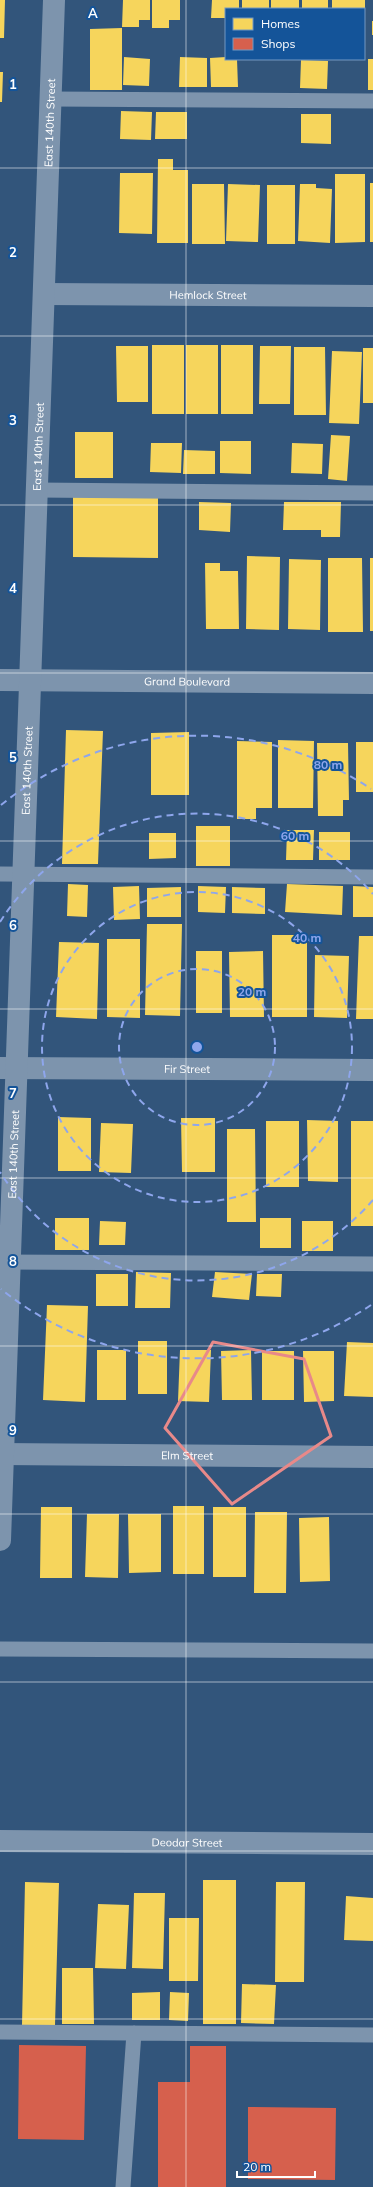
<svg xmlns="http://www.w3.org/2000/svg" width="373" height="2187" font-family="Mulish,sans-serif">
	<rect width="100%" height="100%" fill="#32557b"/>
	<path fill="#f6d55c" d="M 0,0 L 5,0 L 4,38 L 0,38 Z
		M 123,0 L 150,0 L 150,20 L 139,20 L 139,27 L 122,27 Z
		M 152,0 L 180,0 L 180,20 L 169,20 L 169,28 L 152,28 Z
		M 212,0 L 239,0 L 239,9 L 226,9 L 226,18 L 211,18 Z
		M 242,0 L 269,0 L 269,9 L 242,9 Z
		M 271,0 L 299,0 L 299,9 L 271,9 Z
		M 302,0 L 328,0 L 328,9 L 302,9 Z
		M 332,0 L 365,0 L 365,9 L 332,9 Z
		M 372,21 L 373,21 L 373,35 L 372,35 Z
		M 122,28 L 122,90 L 90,90 L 90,29 Z
		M 124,57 L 150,59 L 149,86 L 123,85 Z
		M 180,57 L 207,58 L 207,87 L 179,87 Z
		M 226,57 L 226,59 L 237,59 L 238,87 L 211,87 L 210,58 Z
		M 368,59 L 373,59 L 373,90 L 368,90 Z
		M 301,60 L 328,61 L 327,89 L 300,88 Z
		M 0,72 L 3,72 L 2,102 L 0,102 Z
		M 121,111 L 152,112 L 151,140 L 120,139 Z
		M 156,112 L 187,112 L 187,139 L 155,139 Z
		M 301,114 L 331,114 L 331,144 L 301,143 Z
		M 158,159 L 173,159 L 173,170 L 188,170 L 188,243 L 157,243 Z
		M 120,173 L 153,173 L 152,234 L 119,233 Z
		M 335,174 L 365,174 L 365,242 L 335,243 Z
		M 370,183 L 373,183 L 373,242 L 370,242 Z
		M 192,184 L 224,184 L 225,244 L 192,244 Z
		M 228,184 L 260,185 L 258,242 L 226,241 Z
		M 300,184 L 316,184 L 316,188 L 332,189 L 330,243 L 298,241 Z
		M 267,185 L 295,185 L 295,244 L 267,244 Z
		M 152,345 L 184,345 L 184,414 L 152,414 Z
		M 186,345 L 218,345 L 218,414 L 186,414 Z
		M 221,345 L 253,345 L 253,414 L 221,414 Z
		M 116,346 L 148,346 L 148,402 L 117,402 Z
		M 260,346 L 291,346 L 290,404 L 259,404 Z
		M 294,347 L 325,347 L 326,415 L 294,415 Z
		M 363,348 L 373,348 L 373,403 L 363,403 Z
		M 332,351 L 362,352 L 359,424 L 329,423 Z
		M 75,432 L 113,432 L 113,478 L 75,478 Z
		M 331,435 L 350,436 L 347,481 L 328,479 Z
		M 220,441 L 251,441 L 251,474 L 220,473 Z
		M 151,443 L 182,443 L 181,473 L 150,472 Z
		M 292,443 L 323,444 L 322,474 L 291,473 Z
		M 184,450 L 215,451 L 215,474 L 183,474 Z
		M 73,497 L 158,497 L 158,558 L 73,557 Z
		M 199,502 L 231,503 L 230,532 L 199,530 Z
		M 284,502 L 341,502 L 340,537 L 321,537 L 321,530 L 283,530 Z
		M 247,556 L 280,557 L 279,630 L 246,629 Z
		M 328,558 L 362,558 L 363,632 L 328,632 Z
		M 370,558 L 373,558 L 373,631 L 370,631 Z
		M 289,559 L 321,560 L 320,630 L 288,629 Z
		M 205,563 L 220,563 L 220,571 L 238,571 L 239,629 L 206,629 Z
		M 66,730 L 103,731 L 98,864 L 62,864 Z
		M 189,732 L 189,795 L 151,795 L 151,733 Z
		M 278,740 L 314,741 L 313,808 L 278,808 Z
		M 237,741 L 272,742 L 272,808 L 256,808 L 256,819 L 237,819 Z
		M 356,742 L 373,742 L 373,792 L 356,792 Z
		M 317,743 L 348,743 L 349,800 L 343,800 L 343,816 L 318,816 Z
		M 196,826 L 230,826 L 230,866 L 196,866 Z
		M 287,830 L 314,830 L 313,860 L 286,860 Z
		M 319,832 L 350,832 L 350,860 L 319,860 Z
		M 149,833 L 176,833 L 176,858 L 149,859 Z
		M 68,884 L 88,885 L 87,917 L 67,916 Z
		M 287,884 L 343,886 L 342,915 L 285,912 Z
		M 139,886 L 140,919 L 114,920 L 113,887 Z
		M 198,886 L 226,887 L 225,913 L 198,912 Z
		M 353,886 L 373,887 L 373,917 L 353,917 Z
		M 181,887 L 181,917 L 147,917 L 147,888 Z
		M 232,887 L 265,888 L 265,914 L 232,913 Z
		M 147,924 L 182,924 L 180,1016 L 145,1015 Z
		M 272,935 L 307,935 L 307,1017 L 272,1017 Z
		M 359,936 L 373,936 L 373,1019 L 356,1019 Z
		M 107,939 L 140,939 L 140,1018 L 107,1017 Z
		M 59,942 L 99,943 L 97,1019 L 56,1017 Z
		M 196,951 L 222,951 L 222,1013 L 196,1013 Z
		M 263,951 L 264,1017 L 230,1017 L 229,952 Z
		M 315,955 L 349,956 L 347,1018 L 314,1017 Z
		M 58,1117 L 91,1118 L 91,1171 L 58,1171 Z
		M 181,1118 L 215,1118 L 215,1172 L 182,1172 Z
		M 307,1120 L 338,1121 L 338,1182 L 308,1181 Z
		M 266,1121 L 299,1121 L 299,1187 L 266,1187 Z
		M 351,1121 L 373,1121 L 373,1226 L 351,1226 Z
		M 101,1123 L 133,1124 L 131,1173 L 99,1172 Z
		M 227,1129 L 255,1129 L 256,1222 L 227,1222 Z
		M 55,1218 L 89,1218 L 89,1250 L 55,1250 Z
		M 260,1218 L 291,1218 L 291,1248 L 260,1248 Z
		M 100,1221 L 126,1222 L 125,1245 L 99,1245 Z
		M 302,1221 L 333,1221 L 333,1251 L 302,1251 Z
		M 136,1272 L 171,1273 L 170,1308 L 135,1308 Z
		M 215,1272 L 252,1274 L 249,1300 L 212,1297 Z
		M 96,1274 L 128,1274 L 128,1306 L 96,1306 Z
		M 257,1274 L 282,1274 L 281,1297 L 256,1296 Z
		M 47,1305 L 88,1306 L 85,1402 L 43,1400 Z
		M 138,1341 L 167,1341 L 167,1394 L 138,1394 Z
		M 347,1342 L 373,1343 L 373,1397 L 344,1396 Z
		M 97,1350 L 126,1350 L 126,1400 L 97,1400 Z
		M 180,1350 L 211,1350 L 209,1402 L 178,1401 Z
		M 251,1350 L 252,1400 L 222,1400 L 221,1351 Z
		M 262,1351 L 294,1351 L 294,1400 L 262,1400 Z
		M 303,1351 L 334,1351 L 334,1401 L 304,1402 Z
		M 173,1506 L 204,1506 L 204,1574 L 173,1574 Z
		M 41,1507 L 72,1507 L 72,1578 L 40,1578 Z
		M 213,1507 L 246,1507 L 246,1577 L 213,1577 Z
		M 255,1512 L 287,1512 L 286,1593 L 254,1593 Z
		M 87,1514 L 119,1514 L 118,1578 L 85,1577 Z
		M 128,1514 L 161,1514 L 161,1572 L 129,1573 Z
		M 329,1517 L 330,1581 L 300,1582 L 299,1518 Z
		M 203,1880 L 236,1880 L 236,2024 L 203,2024 Z
		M 25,1882 L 59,1883 L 55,2025 L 22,2025 Z
		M 276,1882 L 305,1882 L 304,1982 L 275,1982 Z
		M 134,1893 L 165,1893 L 163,1969 L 132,1968 Z
		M 346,1896 L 373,1898 L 373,1941 L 344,1940 Z
		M 98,1904 L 129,1905 L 126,1969 L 95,1968 Z
		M 169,1918 L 199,1918 L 198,1981 L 169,1981 Z
		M 62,1968 L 93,1968 L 94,2024 L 62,2024 Z
		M 242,1984 L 276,1985 L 274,2024 L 241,2023 Z
		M 160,1992 L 160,2020 L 132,2020 L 132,1993 Z
		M 170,1992 L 189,1993 L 188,2021 L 169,2020 Z"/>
	<path fill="#d6604d" d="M 19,2045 L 86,2046 L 84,2140 L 18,2139 Z
		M 190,2046 L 226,2046 L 226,2187 L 158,2187 L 158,2082 L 190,2082 Z
		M 248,2107 L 336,2108 L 335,2180 L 248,2179 Z"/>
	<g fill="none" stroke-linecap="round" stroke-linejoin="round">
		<path stroke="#7d94ad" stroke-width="15" d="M 51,99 L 373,101
			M 37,490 L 373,493
			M 0,874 L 373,877
			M 0,1262 L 373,1264
			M 0,1649 L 373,1651
			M 0,2032 L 373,2035
			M 123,2187 L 134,2033"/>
		<g stroke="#7d94ad" stroke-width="22">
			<path id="s1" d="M 44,294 L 373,296"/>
			<path id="s2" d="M 0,680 L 373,683"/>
			<path id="s3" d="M 0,1068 L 373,1070"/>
			<path id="s4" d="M 0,1454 L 373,1457"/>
			<path id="s5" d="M 0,1540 L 54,0"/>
			<path id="s6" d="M 0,1841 L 373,1844"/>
		</g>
	</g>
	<path fill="none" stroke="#e88989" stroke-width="3" stroke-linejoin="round" d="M 213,1342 L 304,1359 L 331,1436 L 232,1504 L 165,1428 Z"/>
	<path fill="none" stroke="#fff" stroke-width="1" stroke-opacity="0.55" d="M 186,0 L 186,2187M 0,168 L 373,168M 0,336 L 373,336M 0,505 L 373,505M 0,673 L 373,673M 0,841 L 373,841M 0,1009 L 373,1009M 0,1178 L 373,1178M 0,1346 L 373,1346M 0,1514 L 373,1514M 0,1682 L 373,1682M 0,1851 L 373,1851M 0,2019 L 373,2019"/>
	<g fill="none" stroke="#8ea6ec" stroke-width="2" stroke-dasharray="7 5">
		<circle cx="197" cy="1047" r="78"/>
		<circle cx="197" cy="1047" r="155"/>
		<path d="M373 1200A233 233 0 0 1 0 1172M0 922A233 233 0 0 1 373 894"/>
		<path d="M371 1305A311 311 0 0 1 1 1289M1 805A311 311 0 0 1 371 789"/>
	</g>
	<g text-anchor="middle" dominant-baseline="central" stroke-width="4" stroke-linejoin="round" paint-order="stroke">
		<g font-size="11" fill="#fff" stroke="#145499">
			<text stroke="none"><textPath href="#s5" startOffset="1418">East 140th Street</textPath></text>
			<text stroke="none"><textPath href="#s1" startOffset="164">Hemlock Street</textPath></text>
			<text stroke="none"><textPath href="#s5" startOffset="1094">East 140th Street</textPath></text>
			<text stroke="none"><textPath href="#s2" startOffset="187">Grand Boulevard</textPath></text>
			<text stroke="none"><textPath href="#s5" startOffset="770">East 140th Street</textPath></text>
			<text stroke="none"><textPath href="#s3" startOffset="187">Fir Street</textPath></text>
			<text stroke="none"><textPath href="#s5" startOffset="386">East 140th Street</textPath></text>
			<text stroke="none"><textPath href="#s4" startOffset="187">Elm Street</textPath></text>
			<text stroke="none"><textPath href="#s6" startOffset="187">Deodar Street</textPath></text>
		</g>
	</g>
	<g font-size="13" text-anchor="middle" font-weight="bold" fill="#fff" stroke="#145499" stroke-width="4" stroke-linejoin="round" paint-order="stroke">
		<text x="93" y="18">A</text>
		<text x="13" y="89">1</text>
		<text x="13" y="257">2</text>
		<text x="13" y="425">3</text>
		<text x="13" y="593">4</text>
		<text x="13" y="762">5</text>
		<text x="13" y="930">6</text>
		<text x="13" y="1098">7</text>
		<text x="13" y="1266">8</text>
		<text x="13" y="1435">9</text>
	</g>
	<circle cx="197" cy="1047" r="6" fill="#8ea6ec" stroke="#145499" stroke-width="2"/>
	<g font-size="12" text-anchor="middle" font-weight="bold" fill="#8ea6ec" stroke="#145499" stroke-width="4" stroke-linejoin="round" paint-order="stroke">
		<text x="328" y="769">80 m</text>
		<text x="295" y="840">60 m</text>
		<text x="307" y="942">40 m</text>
		<text x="252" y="996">20 m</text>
	</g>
	<rect x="225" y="8" width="140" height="52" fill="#145499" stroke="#7298c2"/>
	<rect x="233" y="18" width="20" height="12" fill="#f6d55c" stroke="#7298c2"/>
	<text x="261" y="28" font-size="12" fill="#ffffff">Homes</text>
	<rect x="233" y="38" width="20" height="12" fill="#d6604d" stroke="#7298c2"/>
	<text x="261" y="48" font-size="12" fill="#ffffff">Shops</text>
	<path d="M237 2171v6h78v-6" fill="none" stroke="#ffffff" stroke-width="2"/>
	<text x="243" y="2171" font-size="12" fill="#ffffff" stroke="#145499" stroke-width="3" paint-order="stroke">20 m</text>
</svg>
